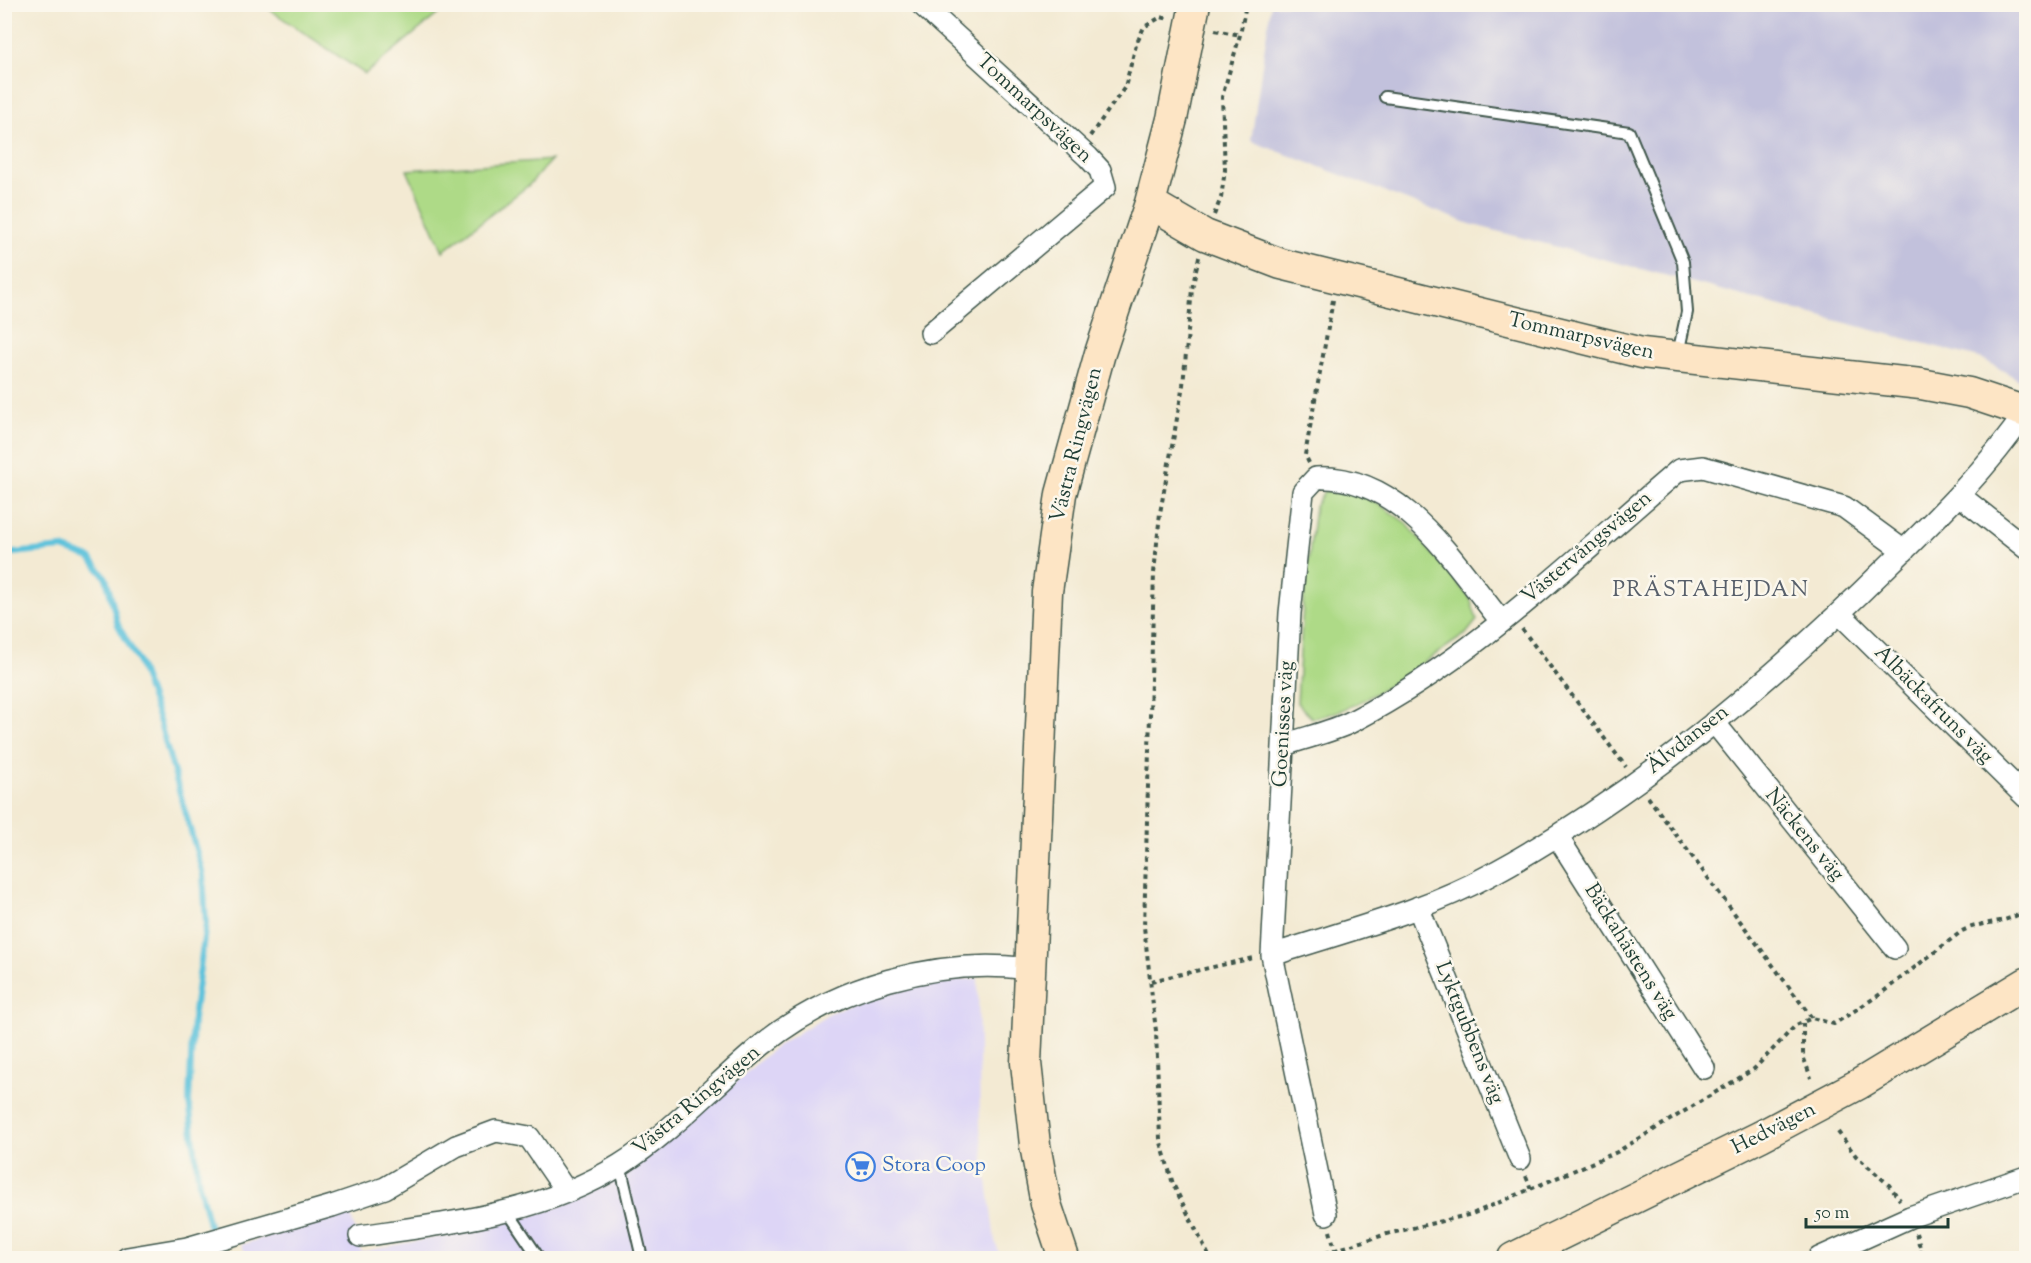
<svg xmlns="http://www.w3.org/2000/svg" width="2031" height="1263" font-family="'Sorts Mill Goudy',serif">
	<rect width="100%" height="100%" fill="#fbf7ec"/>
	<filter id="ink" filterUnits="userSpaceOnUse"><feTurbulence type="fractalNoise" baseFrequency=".0167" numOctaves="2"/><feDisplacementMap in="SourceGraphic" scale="12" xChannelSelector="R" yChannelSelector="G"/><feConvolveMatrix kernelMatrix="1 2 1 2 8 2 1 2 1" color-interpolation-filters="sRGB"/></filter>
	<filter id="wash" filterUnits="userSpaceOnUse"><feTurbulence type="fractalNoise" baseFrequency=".008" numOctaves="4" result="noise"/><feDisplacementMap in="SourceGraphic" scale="24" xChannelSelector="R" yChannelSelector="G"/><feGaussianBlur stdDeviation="1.35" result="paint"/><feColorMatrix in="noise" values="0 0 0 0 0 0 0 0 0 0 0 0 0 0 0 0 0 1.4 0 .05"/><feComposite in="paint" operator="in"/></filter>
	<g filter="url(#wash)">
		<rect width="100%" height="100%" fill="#f3ead3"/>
		<path fill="#ddd5f6" d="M 978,978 L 980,1128 L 995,1241 L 1001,1258 L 249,1258 L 241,1245 L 349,1209 L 361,1252 L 472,1230 L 528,1217 L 569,1203 L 685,1127 L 773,1049 L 831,1012 L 884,993 L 924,984 Z"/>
		<path fill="#c2c1dc" d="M 1271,5 L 2026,5 L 2026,384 L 1983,359 L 1470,224 L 1251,141 Z"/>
		<path fill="#aeda87" stroke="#668c5e" stroke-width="1.5" d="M 263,5 L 449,5 L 365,74 Z
			M 551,160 L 529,185 L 443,251 L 407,170 Z
			M 1347,490 L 1376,502 L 1406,523 L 1470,598 L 1477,620 L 1466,634 C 1424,661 1361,712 1312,718 L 1297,703 L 1303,605 L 1315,507 L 1324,491 Z"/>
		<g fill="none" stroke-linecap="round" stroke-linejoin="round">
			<path stroke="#5dc2db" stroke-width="6" d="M 4,554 L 62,548 L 90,558 L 106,578 L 118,625 L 138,661 L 159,720 L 203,874 L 206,923 L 193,1019 L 189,1101 L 199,1184 L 209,1225 L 224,1258"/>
		</g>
	</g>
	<g filter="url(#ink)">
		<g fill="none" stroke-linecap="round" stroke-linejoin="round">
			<defs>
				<path id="lane" d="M 1385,97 L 1629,132 L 1683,262 L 1687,312 L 1678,354
					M 620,1165 L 642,1258
					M 508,1212 L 539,1258"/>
				<path id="street" d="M 921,4 L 1088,157 L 1100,170 L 1105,187 L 931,333
					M 1959,495 L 2026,548
					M 1840,614 L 2026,797
					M 1714,722 L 1895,948
					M 1284,745 C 1306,737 1332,732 1353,721 C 1475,658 1575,558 1679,470 L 1703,467 L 1844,507 L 1904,551
					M 1557,836 L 1704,1068
					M 1418,907 L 1520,1159
					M 1272,955 C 1345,931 1423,912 1490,875 C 1635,796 1773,680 1890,564 C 1939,516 1988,468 2026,412
					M 1326,1214 L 1272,955 L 1290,613 L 1303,492 L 1316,478 C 1402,474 1453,562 1501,621
					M 360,1236 C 449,1223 542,1214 620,1165 C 672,1132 715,1084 762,1045 C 834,986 938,957 1030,969
					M 127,1258 L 187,1248 L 332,1206 L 385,1188 L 456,1146 L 496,1131 L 529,1137 L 566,1191
					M 1819,1258 L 1910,1217 L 2026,1177"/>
				<path id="secondary" d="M 1150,203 L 1205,235 L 1281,264 L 1642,353 L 1921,384 L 1969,393 L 2026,412
					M 1064,1258 L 1046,1204 L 1035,1145 L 1026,1063 L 1047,592 L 1061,494 L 1100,353 L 1150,203 L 1172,119 L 1195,4
					M 1513,1258 L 1761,1136 L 1859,1084 L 2026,983"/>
			</defs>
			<use href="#lane" stroke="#3f574c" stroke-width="14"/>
			<use href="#street" stroke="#3f574c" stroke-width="24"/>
			<use href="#secondary" stroke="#3f574c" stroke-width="33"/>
			<path stroke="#3f574c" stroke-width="4" stroke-dasharray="4.5 4.5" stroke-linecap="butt" d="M 1215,30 L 1240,35
				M 1090,136 L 1125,87 L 1136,45 L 1144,27 L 1161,17 L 1169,19
				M 1214,215 L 1221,198 L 1225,170 L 1222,97 L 1240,35 L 1246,4
				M 1199,257 L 1192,289 L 1183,385 L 1160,513 L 1154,573 L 1144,927 L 1156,1031 L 1160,1139 L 1173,1184 L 1210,1258
				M 1309,463 L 1305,455 L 1333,300
				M 1522,629 L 1626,767
				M 1648,797 L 1812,1018
				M 1151,981 L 1253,958
				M 1803,1023 L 1803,1056 L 1811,1078
				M 1838,1132 L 1856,1156 L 1889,1185 L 1900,1200
				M 1526,1176 L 1531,1189
				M 1330,1231 L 1335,1250
				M 1916,1233 L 1923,1258
				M 1318,1258 L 1326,1253 L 1387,1234 L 1472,1214 L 1617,1152 L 1754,1069 L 1796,1025 L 1812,1018 L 1834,1024 L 1879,995 L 1962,931 C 1983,920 2008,925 2026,909"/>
			<use href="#lane" stroke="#fff" stroke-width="10"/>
			<use href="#street" stroke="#fff" stroke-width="21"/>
			<use href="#secondary" stroke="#fde5c5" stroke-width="30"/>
		</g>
	</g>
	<defs>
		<symbol id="supermarket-ring" viewBox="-11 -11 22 22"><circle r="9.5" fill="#fbf7ec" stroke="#3f7fe0" stroke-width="1.5"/><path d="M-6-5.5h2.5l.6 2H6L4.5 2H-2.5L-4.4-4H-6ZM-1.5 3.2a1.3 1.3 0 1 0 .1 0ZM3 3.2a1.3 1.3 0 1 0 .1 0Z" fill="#3f7fe0"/></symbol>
	</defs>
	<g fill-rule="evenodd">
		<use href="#supermarket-ring" x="844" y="1150" width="33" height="33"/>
	</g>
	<g text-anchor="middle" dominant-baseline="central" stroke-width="5" stroke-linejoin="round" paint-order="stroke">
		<g font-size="21" fill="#1f3d34" stroke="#fbf7ec">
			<text transform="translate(1034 109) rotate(43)">Tommarpsvägen</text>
			<text transform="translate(1581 337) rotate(13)">Tommarpsvägen</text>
			<text transform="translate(1077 445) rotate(-76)">Västra Ringvägen</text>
			<text transform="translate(1587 548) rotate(-40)">Västervångsvägen</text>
			<text transform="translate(1933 705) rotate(45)">Albäckafruns väg</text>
			<text transform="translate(1284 724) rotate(-87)">Goenisses väg</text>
			<text transform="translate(1688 740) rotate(-38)">Älvdansen</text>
			<text transform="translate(1804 835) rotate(51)">Näckens väg</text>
			<text transform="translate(1630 952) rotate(58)">Bäckahästens väg</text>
			<text transform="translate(1469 1033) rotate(68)">Lyktgubbens väg</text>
			<text transform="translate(697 1101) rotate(-40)">Västra Ringvägen</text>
			<text transform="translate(1774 1129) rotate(-27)">Hedvägen</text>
		</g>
		<g font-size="21" fill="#366cbe" stroke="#fbf7ec" text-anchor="start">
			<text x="882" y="1166">Stora Coop</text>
		</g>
		<g font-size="22" letter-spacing="1.5" fill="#58606b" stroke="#fbf7ec">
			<text x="1711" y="591">PRÄSTAHEJDAN</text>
		</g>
	</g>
	<rect width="2031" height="1263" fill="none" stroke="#fbf7ec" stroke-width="24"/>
	<path d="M1806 1218v9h142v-9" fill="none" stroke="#1f3d34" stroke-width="3"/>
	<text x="1815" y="1218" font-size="18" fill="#1f3d34" stroke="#fbf7ec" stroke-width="4.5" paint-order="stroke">50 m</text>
</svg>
